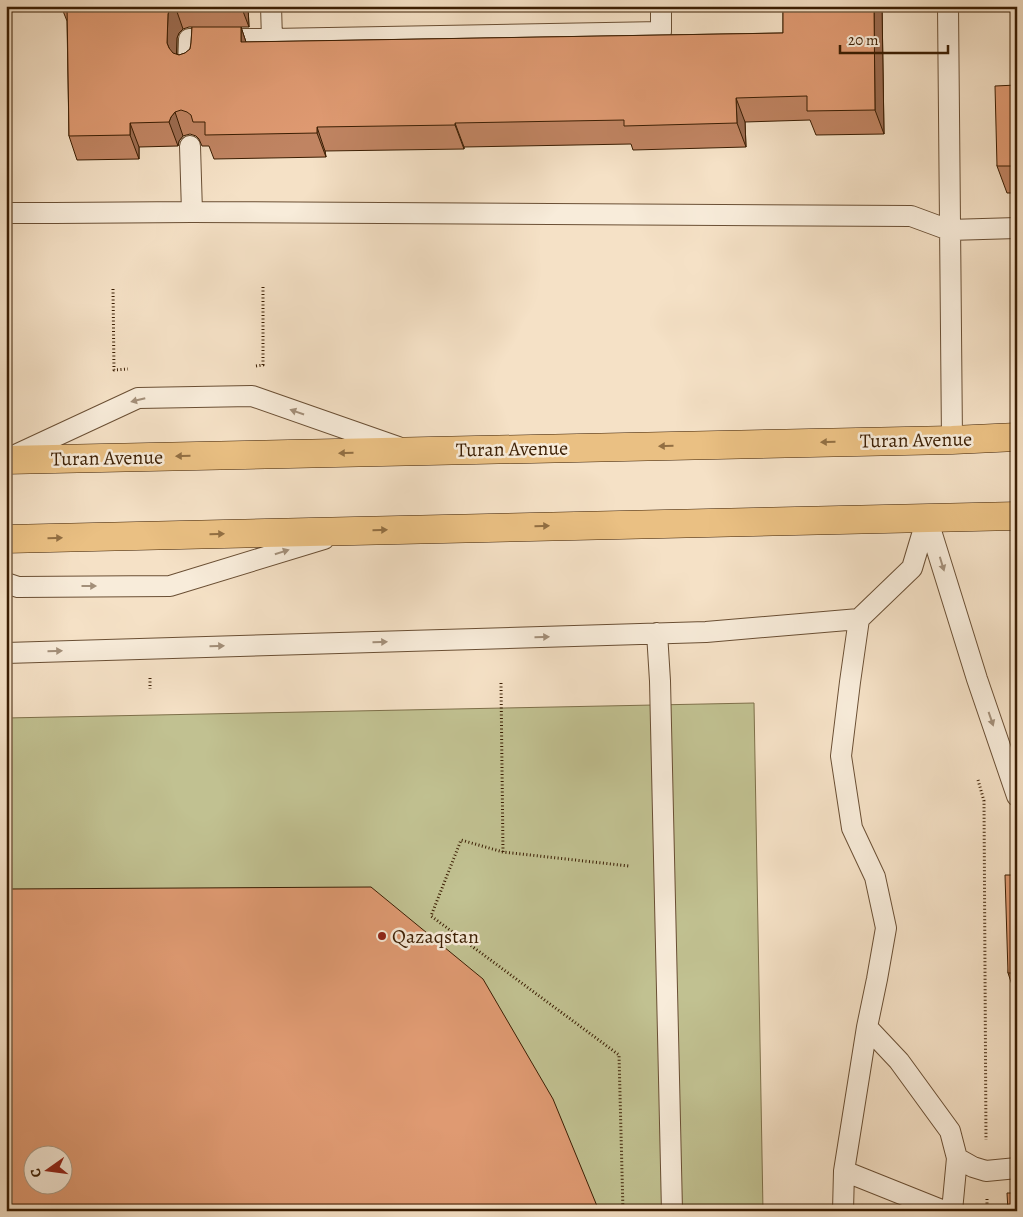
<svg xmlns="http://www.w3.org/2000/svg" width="1023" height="1217" font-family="Alegreya,serif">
	<rect width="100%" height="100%" fill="#f5e1c6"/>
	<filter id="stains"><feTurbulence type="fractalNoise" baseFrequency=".004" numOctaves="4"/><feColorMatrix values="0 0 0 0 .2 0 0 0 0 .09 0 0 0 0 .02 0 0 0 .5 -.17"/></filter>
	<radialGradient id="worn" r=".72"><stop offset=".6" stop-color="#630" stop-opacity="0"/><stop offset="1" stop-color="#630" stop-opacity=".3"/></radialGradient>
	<path fill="#c1c191" stroke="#7e704a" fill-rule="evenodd" d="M 754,703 L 763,1211 L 6,1211 L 6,718 ZM 32,1154 L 62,1154 L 62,1184 L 32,1184 Z"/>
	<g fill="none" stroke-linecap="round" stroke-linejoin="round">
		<defs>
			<path id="service" d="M 271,6 L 272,39
				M 948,6 L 952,440
				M 188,67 L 189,39 L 272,39 L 661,32 L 661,6
				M 190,146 L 192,212
				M 6,213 L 54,213 L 192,212 L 911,216 L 949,230 L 1017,228
				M 11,457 L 138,398 L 252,396 L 398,447
				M 927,518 L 977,679 L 1017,796
				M 6,583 L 18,587 L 170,586 L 324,539
				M 859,619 L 850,682 L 841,756 L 852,828 L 875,877 L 886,928 L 877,979 L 867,1027 L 899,1061 L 950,1131 L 957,1158 L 973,1167 L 986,1171 L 1017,1168
				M 657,633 L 660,681 L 672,1211
				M 6,653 L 706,632 L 859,619 L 912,568 L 927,518
				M 844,1171 L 944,1211
				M 843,1211 L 844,1171 L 867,1027
				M 952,1211 L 957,1158"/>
			<path id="primary" d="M 6,460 L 952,440 L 1017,437
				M 6,539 L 1017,516"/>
		</defs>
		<use href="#service" stroke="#6a4f34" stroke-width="22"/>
		<use href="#primary" stroke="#3b1e03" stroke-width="29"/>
		<path stroke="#3b1e03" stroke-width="3" stroke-dasharray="1 2.5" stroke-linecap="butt" d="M 113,289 L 114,370 L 128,369
			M 256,366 L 263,365 L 263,287
			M 150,678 L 150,689
			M 501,683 L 503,852 L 629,866
			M 978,780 L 984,801 L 986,1140
			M 503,852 L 461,840 L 431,916 L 619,1055 L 623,1211
			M 987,1199 L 987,1211"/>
		<use href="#service" stroke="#f8ecda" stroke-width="20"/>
		<use href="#primary" stroke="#eac083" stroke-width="28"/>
	</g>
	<path fill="#c08462" stroke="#3b1e03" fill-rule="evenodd" d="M 61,6 L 248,6 L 249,27 L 241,27 L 246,42 L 783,33 L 783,6 L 882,6 L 884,134 L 816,135 L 810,120 L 745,122 L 746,147 L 633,150 L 631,144 L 464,147 L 464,149 L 325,151 L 326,157 L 214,159 L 209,146 L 202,146 L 199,139 L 196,136 L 190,134 L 183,136 L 179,141 L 178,146 L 139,147 L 139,159 L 77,160 L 69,136 L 67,21 ZM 189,27 L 192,27 L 191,43 L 190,49 L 185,53 L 179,55 L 177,54 L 177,38 L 179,33 L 183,29 Z
		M 1017,85 L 1017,193 L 1007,193 L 997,166 Z
		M 1017,875 L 1017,991 L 1014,991 L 1008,973 Z"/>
	<path fill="#9c6c50" stroke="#3b1e03" d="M 173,6 L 175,6 L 183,29 L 179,33 L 177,38 L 176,67 L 169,48 L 167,43 L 168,14 L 170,9 Z
		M 241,6 L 248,6 L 249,27 Z
		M 874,6 L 882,6 L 884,134 L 875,110 Z
		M 241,27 L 249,51 L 241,42 Z
		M 736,98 L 745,122 L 746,147 L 737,123 Z
		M 175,112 L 183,136 L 179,141 L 178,146 L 169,122 L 171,117 Z
		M 130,123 L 139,147 L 139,159 L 130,135 Z
		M 455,123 L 464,147 L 464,149 L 455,125 Z
		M 317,127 L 325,151 L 326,157 L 317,133 Z"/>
	<path fill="#df9a72" stroke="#3b1e03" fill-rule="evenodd" d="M 67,6 L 173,6 L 170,9 L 168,14 L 167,43 L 169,48 L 173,53 L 179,55 L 185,53 L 190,49 L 191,43 L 192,27 L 241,27 L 241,42 L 783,33 L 783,6 L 874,6 L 875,110 L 807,111 L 807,96 L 736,98 L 737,123 L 624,126 L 624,120 L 455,123 L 455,125 L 317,127 L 317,133 L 205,135 L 205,122 L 193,122 L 191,115 L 187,112 L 181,110 L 175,112 L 171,117 L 169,122 L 130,123 L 130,135 L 69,136 Z
		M 1017,85 L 1017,166 L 997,166 L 995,86 Z
		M 1005,875 L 1017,875 L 1017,973 L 1008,973 Z
		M 371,887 L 483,979 L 553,1099 L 597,1206 L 597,1211 L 6,1211 L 6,889 ZM 32,1154 L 62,1154 L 62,1184 L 32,1184 Z
		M 1007,1193 L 1017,1193 L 1017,1211 L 1008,1211 Z"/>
	<defs><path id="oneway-solid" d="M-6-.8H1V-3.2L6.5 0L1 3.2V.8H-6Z" transform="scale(1.25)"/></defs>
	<g fill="#a38f79">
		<use href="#oneway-solid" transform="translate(138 400) rotate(166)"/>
		<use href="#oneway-solid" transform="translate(297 412) rotate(-161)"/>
		<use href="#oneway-solid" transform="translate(282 552) rotate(-17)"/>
		<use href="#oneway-solid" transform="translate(942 564) rotate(73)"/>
		<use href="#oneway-solid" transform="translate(89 586)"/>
		<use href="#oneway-solid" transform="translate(542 637) rotate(-2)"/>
		<use href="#oneway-solid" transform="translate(380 642) rotate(-2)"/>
		<use href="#oneway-solid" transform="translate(217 646) rotate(-2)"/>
		<use href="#oneway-solid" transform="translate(55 651) rotate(-2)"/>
		<use href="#oneway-solid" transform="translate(991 719) rotate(71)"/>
	</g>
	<g fill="#926f43">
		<use href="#oneway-solid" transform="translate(828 442) rotate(179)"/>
		<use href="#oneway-solid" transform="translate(666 446) rotate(179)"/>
		<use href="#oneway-solid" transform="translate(346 453) rotate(179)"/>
		<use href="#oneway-solid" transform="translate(183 456) rotate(179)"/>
		<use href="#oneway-solid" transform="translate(542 526) rotate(-1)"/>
		<use href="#oneway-solid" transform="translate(380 530) rotate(-1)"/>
		<use href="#oneway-solid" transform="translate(217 534) rotate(-1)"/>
		<use href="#oneway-solid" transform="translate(55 538) rotate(-1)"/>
	</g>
	<circle fill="#8f2418" stroke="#f8ecda" stroke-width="2" cx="382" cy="936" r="5"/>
	<g text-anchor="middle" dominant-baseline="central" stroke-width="5" stroke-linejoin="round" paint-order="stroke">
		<g font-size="20" fill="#3b1e03" stroke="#f8ecda">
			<text transform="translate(916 440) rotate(-1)">Turan Avenue</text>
			<text transform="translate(512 449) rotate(-1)">Turan Avenue</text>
			<text transform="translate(107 458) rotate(-1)">Turan Avenue</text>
		</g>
		<g font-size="20" fill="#3b1e03" stroke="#f8ecda" text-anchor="start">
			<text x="392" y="936">Qazaqstan</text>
		</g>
	</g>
	<rect width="1023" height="1217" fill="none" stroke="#f5e1c6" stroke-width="25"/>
	<rect x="8" y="8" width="1008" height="1202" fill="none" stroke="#3b1e03" stroke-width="2.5"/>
	<rect x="12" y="12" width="998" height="1192" fill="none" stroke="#3b1e03"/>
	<g transform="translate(48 1170) rotate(256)"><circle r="24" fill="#f8ecda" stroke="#ac9a84"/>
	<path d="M0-4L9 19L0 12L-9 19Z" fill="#8f2418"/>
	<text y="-8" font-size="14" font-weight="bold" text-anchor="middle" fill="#3b1e03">С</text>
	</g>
	<path d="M840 45v8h108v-8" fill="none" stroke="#3b1e03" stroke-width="2.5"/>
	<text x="848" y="45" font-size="15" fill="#3b1e03" stroke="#f8ecda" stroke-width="4" paint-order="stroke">20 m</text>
	<rect width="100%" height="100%" filter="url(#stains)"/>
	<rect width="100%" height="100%" fill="url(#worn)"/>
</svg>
